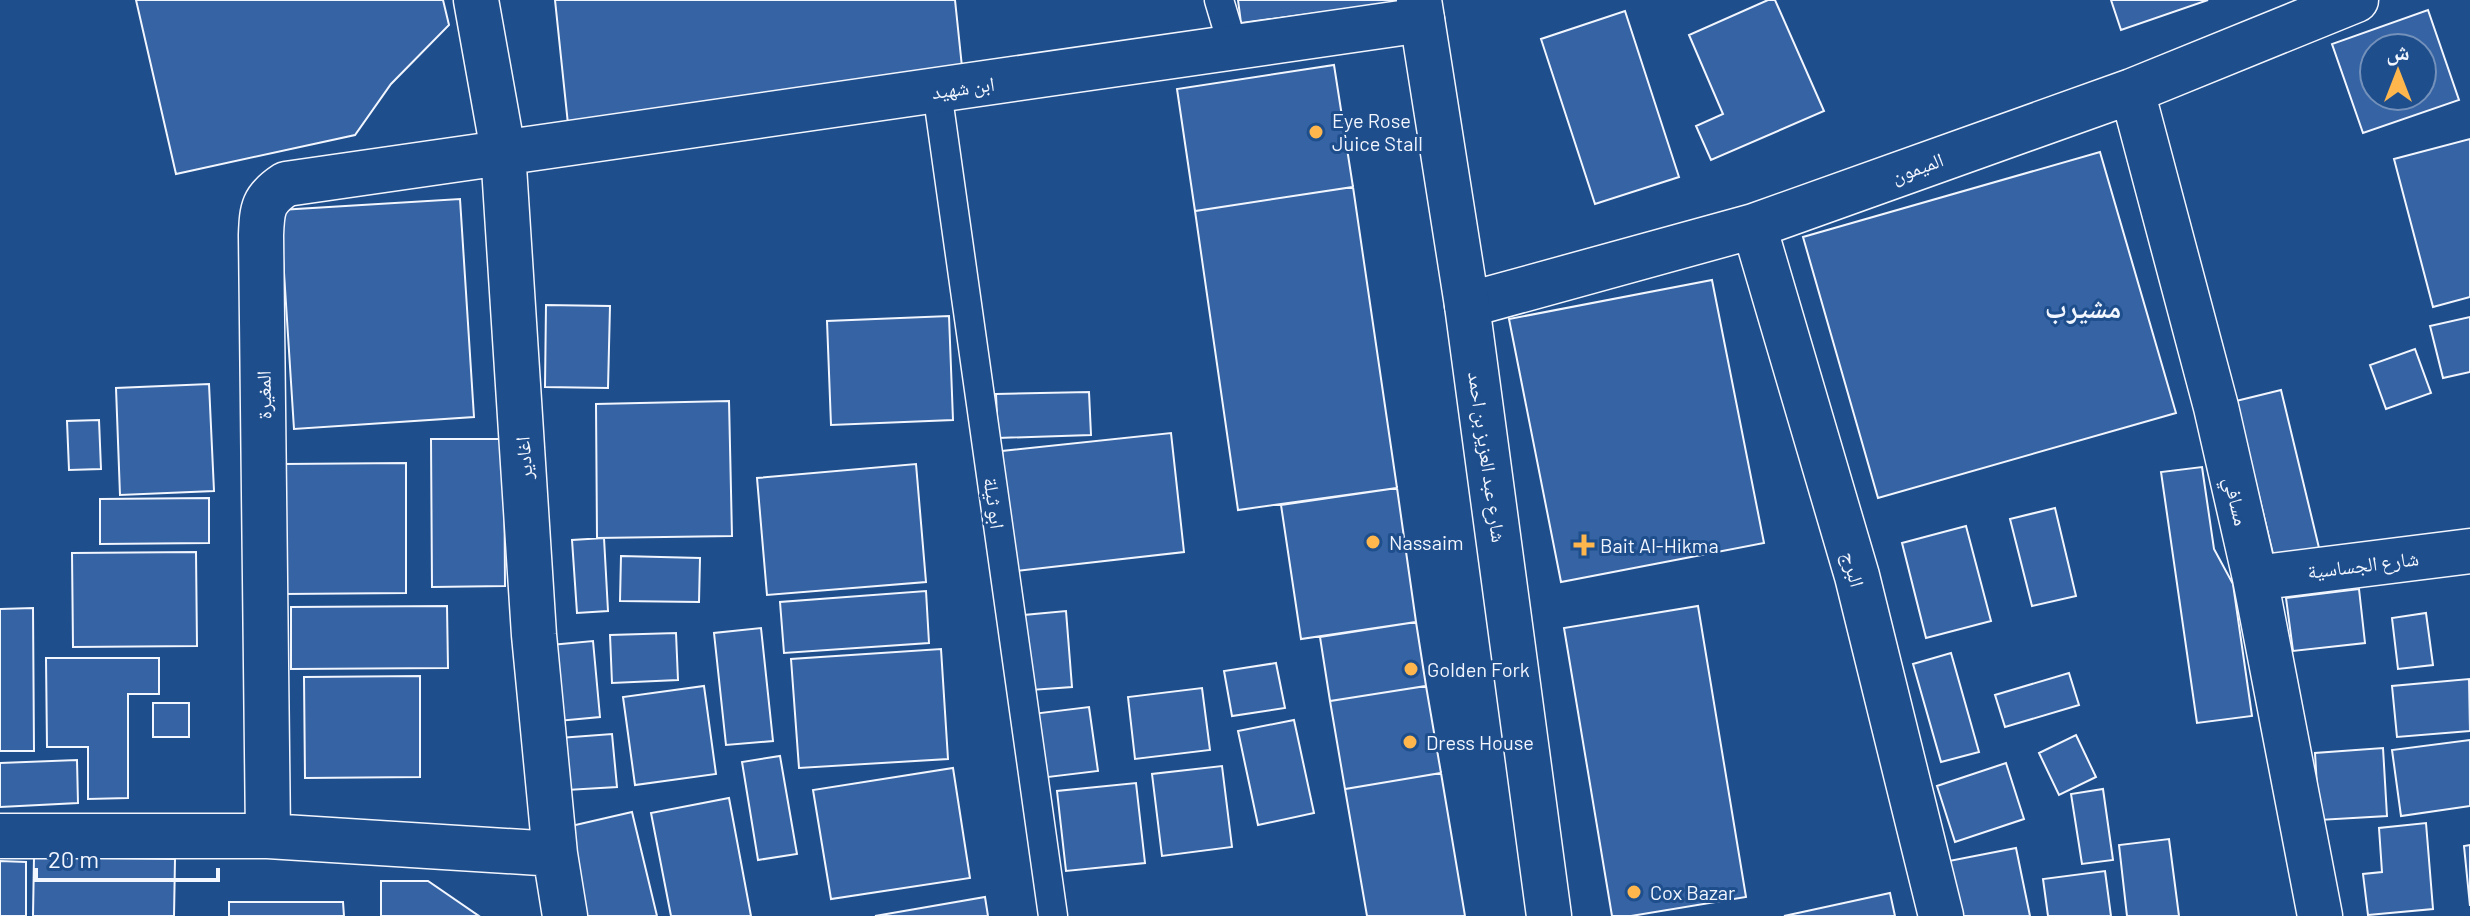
<svg xmlns="http://www.w3.org/2000/svg" width="2470" height="916" font-family="Barlow,'Noto Naskh Arabic',sans-serif">
	<rect width="100%" height="100%" fill="#1f4e8c"/>
	<path fill="#3563a3" stroke="#f2f6ff" stroke-width="2" fill-rule="evenodd" d="M 136,0 L 443,0 L 449,25 L 391,84 L 355,135 L 176,174 Z
		M 555,0 L 955,0 L 962,67 L 568,124 Z
		M 1238,0 L 1399,0 L 1399,2 L 1241,23 Z
		M 1768,0 L 1775,0 L 1824,111 L 1711,160 L 1696,126 L 1723,114 L 1689,35 Z
		M 2111,0 L 2208,0 L 2121,30 Z
		M 2428,10 L 2459,100 L 2363,133 L 2332,44 ZM 2374,48 L 2422,48 L 2422,96 L 2374,96 Z
		M 1625,11 L 1679,177 L 1595,204 L 1541,39 Z
		M 1334,65 L 1353,187 L 1195,211 L 1177,89 Z
		M 2470,139 L 2470,297 L 2433,307 L 2394,159 Z
		M 2100,152 L 2176,413 L 1878,498 L 1803,237 Z
		M 1353,187 L 1397,488 L 1238,510 L 1195,211 Z
		M 460,199 L 474,417 L 294,429 L 280,210 Z
		M 1712,280 L 1764,543 L 1561,582 L 1509,319 Z
		M 546,305 L 610,306 L 608,388 L 545,387 Z
		M 949,316 L 953,420 L 831,425 L 827,321 Z
		M 2470,317 L 2470,372 L 2443,378 L 2430,326 Z
		M 2415,349 L 2431,393 L 2386,409 L 2370,365 Z
		M 209,384 L 214,491 L 120,495 L 116,388 Z
		M 2281,390 L 2320,552 L 2275,562 L 2236,401 Z
		M 1089,392 L 1091,435 L 998,438 L 996,394 Z
		M 729,401 L 732,536 L 597,538 L 596,404 Z
		M 99,420 L 101,469 L 69,470 L 67,421 Z
		M 1171,433 L 1184,552 L 1015,571 L 1002,451 Z
		M 431,439 L 504,439 L 505,586 L 432,587 Z
		M 406,463 L 406,593 L 284,594 L 283,464 Z
		M 916,464 L 926,582 L 767,595 L 757,478 Z
		M 2202,467 L 2214,549 L 2233,584 L 2252,716 L 2197,723 L 2161,472 Z
		M 1397,488 L 1416,622 L 1301,639 L 1281,505 Z
		M 209,498 L 209,543 L 100,544 L 100,499 Z
		M 2055,508 L 2076,596 L 2032,606 L 2010,519 Z
		M 1966,526 L 1991,621 L 1926,638 L 1902,543 Z
		M 604,538 L 608,611 L 577,613 L 572,540 Z
		M 196,552 L 197,646 L 73,647 L 72,553 Z
		M 621,556 L 700,558 L 699,602 L 620,601 Z
		M 2359,589 L 2365,643 L 2293,651 L 2286,598 Z
		M 926,591 L 929,643 L 784,653 L 780,602 Z
		M 447,606 L 448,668 L 291,669 L 291,607 Z
		M 1698,606 L 1746,897 L 1631,916 L 1612,916 L 1564,628 Z
		M 33,608 L 34,751 L 0,751 L 0,609 Z
		M 1066,611 L 1072,687 L 1031,690 L 1024,615 Z
		M 2426,613 L 2433,665 L 2398,669 L 2392,618 Z
		M 1416,622 L 1426,686 L 1330,701 L 1320,637 Z
		M 761,628 L 773,741 L 726,745 L 714,633 Z
		M 676,633 L 678,680 L 612,683 L 610,635 Z
		M 593,641 L 600,717 L 547,722 L 540,646 Z
		M 941,649 L 948,759 L 799,768 L 791,659 Z
		M 1951,653 L 1979,752 L 1941,762 L 1913,664 Z
		M 46,658 L 159,658 L 159,694 L 128,694 L 128,798 L 88,799 L 88,747 L 47,747 Z
		M 1276,663 L 1285,708 L 1232,716 L 1224,671 Z
		M 2069,673 L 2079,705 L 2005,727 L 1995,695 Z
		M 420,676 L 420,777 L 305,778 L 304,677 Z
		M 2469,679 L 2470,731 L 2397,737 L 2392,686 Z
		M 704,686 L 716,774 L 635,785 L 623,697 Z
		M 1426,686 L 1441,773 L 1345,789 L 1330,701 Z
		M 1202,688 L 1210,750 L 1135,759 L 1128,697 Z
		M 153,703 L 189,703 L 189,737 L 153,737 Z
		M 1089,707 L 1098,771 L 1040,778 L 1032,714 Z
		M 1294,720 L 1314,813 L 1258,825 L 1238,731 Z
		M 612,734 L 617,787 L 550,791 L 546,739 Z
		M 2076,735 L 2096,777 L 2059,795 L 2039,753 Z
		M 2470,740 L 2470,806 L 2401,816 L 2392,750 Z
		M 2383,748 L 2387,816 L 2319,820 L 2315,753 Z
		M 780,756 L 797,854 L 758,860 L 742,762 Z
		M 77,760 L 78,803 L 0,807 L 0,763 Z
		M 2006,763 L 2024,819 L 1955,842 L 1937,786 Z
		M 1222,766 L 1232,847 L 1162,856 L 1152,774 Z
		M 953,768 L 970,878 L 831,899 L 813,790 Z
		M 1441,773 L 1465,916 L 1367,916 L 1345,789 Z
		M 1136,783 L 1145,863 L 1066,871 L 1057,791 Z
		M 2103,789 L 2113,860 L 2082,864 L 2071,794 Z
		M 729,798 L 751,916 L 671,916 L 651,813 Z
		M 632,812 L 657,916 L 579,916 L 558,829 Z
		M 2426,823 L 2433,909 L 2368,915 L 2363,874 L 2382,872 L 2379,828 Z
		M 2169,839 L 2179,916 L 2127,916 L 2119,845 Z
		M 2470,845 L 2470,906 L 2464,846 Z
		M 2016,848 L 2030,916 L 1960,916 L 1949,861 Z
		M 34,857 L 175,859 L 174,916 L 33,916 Z
		M 0,861 L 26,862 L 26,916 L 0,916 Z
		M 2105,871 L 2111,916 L 2048,916 L 2043,879 Z
		M 381,881 L 428,881 L 479,916 L 381,916 Z
		M 1890,893 L 1895,916 L 1784,916 Z
		M 985,897 L 988,916 L 875,916 Z
		M 229,902 L 343,902 L 344,916 L 229,916 Z"/>
	<g fill="none" stroke-linecap="round" stroke-linejoin="round">
		<defs>
			<path id="lane" d="M 1219,0 L 1233,47
				M 937,91 L 1053,916"/>
			<path id="street" d="M 476,0 L 503,151 L 534,635 L 555,854 L 565,916
				M 2132,91 L 2216,407 L 2255,578 L 2320,916
				M 1754,226 L 1857,576 L 1941,916
				M 1467,305 L 1754,226 L 2132,91 L 2356,0
				M 2255,578 L 2470,551
				M 0,836 L 268,836 L 555,854
				M 268,836 L 261,235 C 262,208 263,199 286,184 L 1422,20"/>
			<path id="secondary" d="M 1419,0 L 1467,305 L 1549,916"/>
		</defs>
		<use href="#lane" stroke="#f2f6ff" stroke-width="31"/>
		<use href="#street" stroke="#f2f6ff" stroke-width="47"/>
		<use href="#secondary" stroke="#f2f6ff" stroke-width="47"/>
		<use href="#lane" stroke="#1f4e8c" stroke-width="28"/>
		<use href="#street" stroke="#1f4e8c" stroke-width="44"/>
		<use href="#secondary" stroke="#1f4e8c" stroke-width="44"/>
	</g>
	<g fill="#ffb74d" stroke="#1f4e8c" stroke-width="3">
		<circle cx="1316" cy="132" r="8"/>
		<circle cx="1373" cy="542" r="8"/>
		<path d="M1580 533h8v8h8v8h-8v8h-8v-8h-8v-8h8z"/>
		<circle cx="1411" cy="669" r="8"/>
		<circle cx="1410" cy="742" r="8"/>
		<circle cx="1634" cy="892" r="8"/>
	</g>
	<g text-anchor="middle" dominant-baseline="central" stroke-width="6" stroke-linejoin="round" paint-order="stroke">
		<g font-size="20" fill="#f2f6ff" stroke="#1f4e8c">
			<text transform="translate(963 87) rotate(-8)">ابن شهيد</text>
			<text transform="translate(1917 167) rotate(-20)">الميمون</text>
			<text transform="translate(263 395) rotate(-91)">المغيرة</text>
			<text transform="translate(1488 457) rotate(82)">شارع عبد العزيز بن احمد</text>
			<text transform="translate(523 458) rotate(-94)">اغادير</text>
			<text transform="translate(2237 501) rotate(77)">مسافي</text>
			<text transform="translate(995 503) rotate(82)">ابو ثيلة</text>
			<text transform="translate(2363 564) rotate(-7)">شارع الجساسية</text>
			<text transform="translate(1854 569) rotate(75)">البرج</text>
		</g>
		<g font-size="20" fill="#f2f6ff" stroke="#1f4e8c" text-anchor="start">
			<text x="1332" y="120">Eye Rose<tspan x="1332" dy="23">Juice Stall</tspan></text>
			<text x="1389" y="542">Nassaim</text>
			<text x="1600" y="545">Bait Al-Hikma</text>
			<text x="1427" y="669">Golden Fork</text>
			<text x="1426" y="742">Dress House</text>
			<text x="1650" y="892">Cox Bazar</text>
		</g>
		<g font-size="28" font-weight="bold" fill="#f2f6ff" stroke="#1f4e8c">
			<text x="2083" y="307">مشيرب</text>
		</g>
	</g>
	<g transform="translate(2398 72)"><circle r="38" fill="#1f4e8c" stroke="#7391ba" stroke-width="2"/>
	<path d="M0-6L14 30L0 20L-14 30Z" fill="#ffb74d"/>
	<text y="-12" font-size="22" font-weight="bold" text-anchor="middle" fill="#f2f6ff">ش</text>
	</g>
	<path d="M36 868v12h182v-12" fill="none" stroke="#f2f6ff" stroke-width="4"/>
	<text x="48" y="868" font-size="24" fill="#f2f6ff" stroke="#1f4e8c" stroke-width="6" paint-order="stroke">20 m</text>
</svg>
